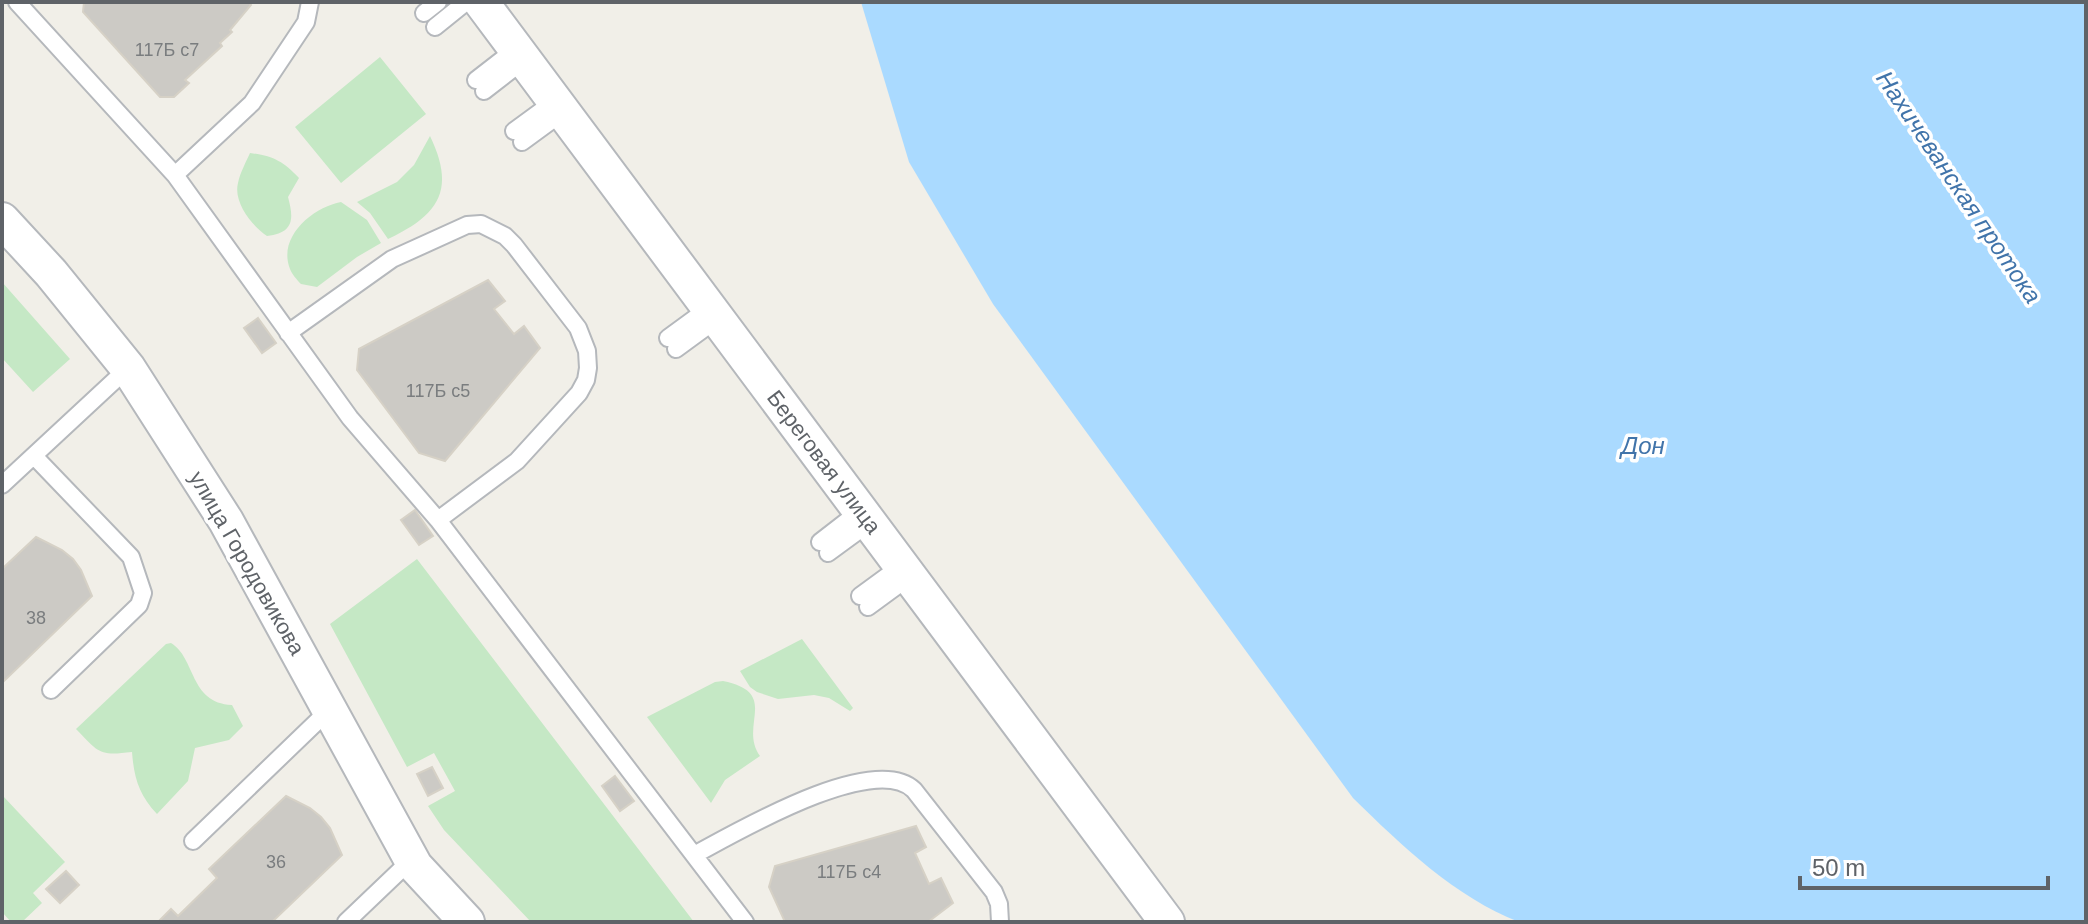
<svg xmlns="http://www.w3.org/2000/svg" width="2088" height="924" font-family="Arial,sans-serif">
	<rect width="100%" height="100%" fill="#f1efe8"/>
	<path fill="#c5e8c5" d="M 380,57 L 426,114 L 341,183 L 295,127 Z
		M 430,136 C 456,190 439,215 388,239 L 370,213 L 357,202 L 397,182 L 414,165 Z
		M 250,153 C 273,156 283,161 299,178 L 288,197 C 294,219 294,233 267,236 C 252,226 233,202 238,183 C 240,173 246,162 250,153 Z
		M 341,202 L 367,220 L 381,243 L 357,257 L 317,287 L 301,284 C 297,280 292,274 290,269 C 277,236 314,207 341,202 Z
		M 2,282 L 70,359 L 33,392 L 2,358 Z
		M 417,559 L 694,922 L 531,922 L 444,830 L 428,806 L 455,791 L 434,753 L 407,767 L 330,624 Z
		M 802,639 L 853,708 L 850,711 L 829,698 L 814,695 L 778,699 L 757,692 L 750,687 L 740,671 Z
		M 171,643 C 196,658 189,703 232,705 L 243,726 L 229,740 L 195,748 L 188,781 L 157,814 C 139,795 134,778 132,752 C 99,756 99,753 76,729 L 166,644 Z
		M 723,681 C 781,693 738,725 760,756 L 725,780 L 711,803 L 647,717 L 715,682 Z
		M 3,796 L 65,862 L 33,893 L 42,903 L 22,922 L 11,922 L 2,912 Z"/>
	<path fill="#aadaff" d="M 861,2 L 2086,2 L 2086,922 L 1519,922 C 1455,897 1402,846 1353,798 L 993,304 L 909,162 Z"/>
	<path fill="#cccac5" stroke="#d6d1c6" stroke-width="2" d="M 84,2 L 249,2 L 251,5 L 230,30 L 232,32 L 220,43 L 222,46 L 185,80 L 189,83 L 174,97 L 160,97 L 83,12 Z
		M 488,280 L 505,301 L 494,309 L 514,334 L 524,326 L 540,348 L 445,461 L 419,453 L 357,370 L 359,349 Z
		M 258,318 L 276,343 L 262,353 L 244,328 Z
		M 415,510 L 433,536 L 419,545 L 401,520 Z
		M 36,537 L 62,550 L 73,559 L 81,570 L 92,596 L 2,683 L 2,569 Z
		M 432,767 L 443,788 L 428,796 L 417,774 Z
		M 615,776 L 634,801 L 620,811 L 602,786 Z
		M 286,796 L 310,808 L 321,817 L 330,828 L 342,855 L 272,922 L 158,922 L 171,909 L 178,916 L 217,878 L 209,869 Z
		M 916,826 L 926,847 L 915,853 L 929,884 L 941,878 L 953,903 L 928,922 L 785,922 L 769,887 L 775,866 Z
		M 66,871 L 79,885 L 60,903 L 46,889 Z"/>
	<g fill="none" stroke-linecap="round" stroke-linejoin="round">
		<defs>
			<path id="lane" d="M 17,2 L 175,175 L 350,418 L 438,520 L 745,922
				M 424,13 L 438,2
				M 435,27 L 466,2
				M 476,80 L 516,49
				M 484,91 L 524,60
				M 514,131 L 555,101
				M 522,142 L 563,112
				M 175,175 L 252,103 L 306,22 L 310,2
				M 288,333 L 392,259 L 467,225 L 481,224 L 505,236 L 514,245 L 578,328 L 587,351 L 588,368 L 586,380 L 579,393 L 517,461 L 438,520
				M 668,338 L 709,308
				M 676,349 L 717,319
				M 34,456 L 131,557 L 143,593 L 139,605 L 51,690
				M 2,485 L 128,368
				M 820,542 L 860,511
				M 828,553 L 869,523
				M 860,596 L 901,566
				M 868,607 L 909,577
				M 193,841 L 329,710
				M 694,855 C 735,833 874,751 914,790 L 994,892 L 999,904 L 1000,922
				M 346,922 L 411,860"/>
			<path id="street" d="M 481,2 L 1167,922
				M 2,220 L 51,273 L 128,368 L 226,521 L 415,866 L 467,922"/>
		</defs>
		<use href="#lane" stroke="#b5b8bc" stroke-width="20"/>
		<use href="#street" stroke="#b5b8bc" stroke-width="38"/>
		<use href="#lane" stroke="#fff" stroke-width="16"/>
		<use href="#street" stroke="#fff" stroke-width="34"/>
	</g>
	<g text-anchor="middle" dominant-baseline="central" stroke-width="7" stroke-linejoin="round" paint-order="stroke">
		<g font-size="18" fill="#7a7d7f">
			<text x="167" y="50">117Б с7</text>
			<text x="438" y="391">117Б с5</text>
			<text x="36" y="618">38</text>
			<text x="276" y="862">36</text>
			<text x="849" y="872">117Б с4</text>
		</g>
		<g font-size="22" fill="#5f6368" stroke="#fff">
			<text transform="translate(824 462) rotate(53)">Береговая улица</text>
			<text transform="translate(247 563) rotate(60)">улица Городовикова</text>
		</g>
		<g font-size="24" font-style="italic" fill="#4174aa" stroke="#fff">
			<text transform="translate(1959 187) rotate(56)">Нахичеванская протока</text>
			<text x="1643" y="445">Дон</text>
		</g>
	</g>
	<rect width="2088" height="924" fill="none" stroke="#5f6368" stroke-width="8"/>
	<path d="M1800 876v12h248v-12" fill="none" stroke="#5f6368" stroke-width="4"/>
	<text x="1812" y="876" font-size="24" fill="#5f6368" stroke="#ffffff" stroke-width="6" paint-order="stroke">50 m</text>
</svg>
